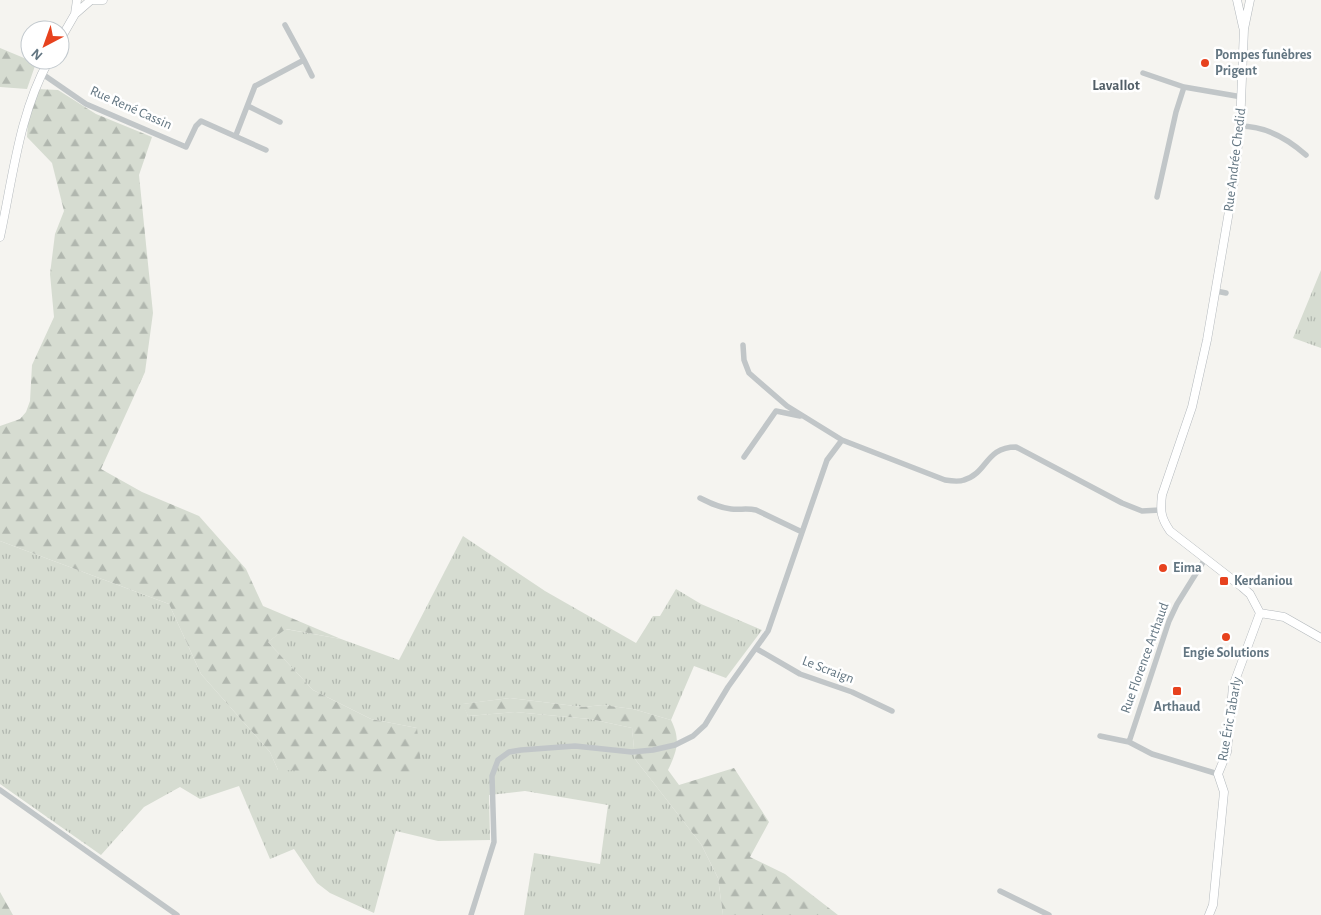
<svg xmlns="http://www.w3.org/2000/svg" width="1321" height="915" font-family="'Alegreya Sans',sans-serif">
	<defs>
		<pattern id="grass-tufts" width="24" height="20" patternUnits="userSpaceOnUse" patternTransform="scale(1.25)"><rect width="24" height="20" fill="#d6dcd1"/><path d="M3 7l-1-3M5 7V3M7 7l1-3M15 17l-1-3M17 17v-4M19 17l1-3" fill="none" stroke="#b1b7af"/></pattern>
		<pattern id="forest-firs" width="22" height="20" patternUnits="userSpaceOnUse" patternTransform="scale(1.25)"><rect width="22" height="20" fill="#d6dcd1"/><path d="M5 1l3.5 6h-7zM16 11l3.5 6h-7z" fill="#b1b7af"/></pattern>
	</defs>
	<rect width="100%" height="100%" fill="#f5f4f0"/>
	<path fill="url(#grass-tufts)" d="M 1321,270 L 1321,348 L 1293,338 Z
		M 463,536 L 545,591 L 636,643 L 653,616 L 660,616 L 676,589 L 701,604 L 762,630 L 726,678 L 694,666 L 671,720 L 633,709 L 603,705 L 583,707 L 510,698 L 463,704 L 468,716 L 515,712 L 590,719 L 632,728 L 635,759 L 701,844 L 718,878 L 723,915 L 524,915 L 534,853 L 600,864 L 608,805 L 525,791 L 489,795 L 490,840 L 438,841 L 396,831 L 374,913 L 330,893 L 317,883 L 294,849 L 270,859 L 239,786 L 200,799 L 180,787 L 144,807 L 101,855 L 0,784 L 0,541 L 169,604 L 201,674 L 270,752 L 278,770 L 417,728 L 371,719 L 313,690 L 268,642 L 285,629 L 341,639 L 399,660 Z"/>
	<path fill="url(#forest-firs)" d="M 0,48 L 36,63 L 27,89 L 0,87 Z
		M 38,89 L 58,90 L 96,114 L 152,137 L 139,175 L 153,313 L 145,372 L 101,469 L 142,492 L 199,516 L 246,569 L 263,606 L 341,639 L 286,629 L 268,642 L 313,690 L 371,719 L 417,728 L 422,774 L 278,770 L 270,752 L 201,674 L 169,604 L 0,541 L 0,426 L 20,419 L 26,412 L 30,401 L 32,365 L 54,317 L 50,274 L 55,234 L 64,211 L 52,163 L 27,137 L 28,121 Z
		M 510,698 L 583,707 L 603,705 L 633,709 L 671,720 C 681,740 677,751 668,770 L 679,785 L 734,768 L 769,822 L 750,857 L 785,874 L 838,915 L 723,915 L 718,878 L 701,844 L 635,759 L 632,728 L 590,719 L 515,712 L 468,716 L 462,704 Z
		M 0,892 L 13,915 L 0,915 Z"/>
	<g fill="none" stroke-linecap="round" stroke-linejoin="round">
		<defs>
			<path id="secondary" d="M 90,0 L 103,0
				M 1237,0 L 1243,27
				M 1250,0 L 1244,29 L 1240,126 L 1234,182 L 1207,340 L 1192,407 L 1162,495 C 1160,511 1161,518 1170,531 L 1242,587 L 1250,594 L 1260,613
				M 75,14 L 77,0
				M 60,40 L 75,14 L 91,0
				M 0,237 C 13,177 19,114 49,60
				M 1260,613 L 1284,617 L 1321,638
				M 1209,915 L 1213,905 L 1224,792 L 1218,774 L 1227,752 L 1233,686 L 1260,613"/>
		</defs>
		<use href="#secondary" stroke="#b4b9bd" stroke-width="9"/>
		<path stroke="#c1c6c8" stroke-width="5.5" d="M 304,60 L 312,76
			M 41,73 L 86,104 L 186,147 L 196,126 L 201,121 L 266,150
			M 1143,73 L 1184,87 L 1242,97
			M 248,106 L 280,122
			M 1240,126 C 1265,126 1288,139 1306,155
			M 236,135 L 255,86 L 304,60 L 285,25
			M 1157,197 L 1176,112 L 1184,87
			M 1216,291 L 1226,293
			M 743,345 L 744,360 L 749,373 L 787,406 L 842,440
			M 744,457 L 776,411 L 800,416
			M 700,498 C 710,503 720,508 731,509 C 740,510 747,508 756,510 L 802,532
			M 1205,559 L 1177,604 L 1169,621 L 1129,742 L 1152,754 L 1218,774
			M 757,649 L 800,674 L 852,692 L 892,711
			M 1100,736 L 1129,742
			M 0,790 L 177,915
			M 1000,891 L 1049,915
			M 471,915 L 494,842 L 492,776 L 498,760 L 509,752 L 521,750 L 575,746 L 632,752 L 653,750 L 675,745 L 693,736 L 705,725 L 728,687 L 768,631 L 827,460 L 842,440 L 945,480 C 951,481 959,482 964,480 C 988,473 985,447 1016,447 L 1122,503 L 1142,511 L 1160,510"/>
		<use href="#secondary" stroke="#fff" stroke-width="8"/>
	</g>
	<g fill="#e7421e" stroke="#fff" stroke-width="2">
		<circle cx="1205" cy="63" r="5"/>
		<circle cx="1163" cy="568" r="5"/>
		<rect x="1219" y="576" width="10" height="10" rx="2.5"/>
		<circle cx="1226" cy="637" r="5"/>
		<rect x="1172" y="686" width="10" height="10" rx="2.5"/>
	</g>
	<g text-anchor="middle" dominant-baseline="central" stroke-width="5" stroke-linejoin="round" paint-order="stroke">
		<g font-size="14" font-weight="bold" fill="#637682" stroke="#fff" text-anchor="start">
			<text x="1215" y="55">Pompes funèbres<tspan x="1215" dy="16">Prigent</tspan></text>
			<text x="1173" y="568">Eima</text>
			<text x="1234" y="581">Kerdaniou</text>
			<text x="1226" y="653" text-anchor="middle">Engie Solutions</text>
			<text x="1177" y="707" text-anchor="middle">Arthaud</text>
		</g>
		<g font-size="14" fill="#637682" stroke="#fff">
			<text transform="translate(131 108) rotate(24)">Rue René Cassin</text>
			<text transform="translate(1235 160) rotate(-83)">Rue Andrée Chedid</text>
			<text transform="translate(1145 658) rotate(-70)">Rue Florence Arthaud</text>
			<text transform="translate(828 670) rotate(21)">Le Scraign</text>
			<text transform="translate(1230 719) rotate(-80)">Rue Éric Tabarly</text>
		</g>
		<g font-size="15" font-weight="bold" fill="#515e67" stroke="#fff">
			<text x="1116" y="85">Lavallot</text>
		</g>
	</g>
	<g transform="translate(45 45) rotate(221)"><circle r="24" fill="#ffffff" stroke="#c1c8cd"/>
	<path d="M0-4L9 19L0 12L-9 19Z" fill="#e7421e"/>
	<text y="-8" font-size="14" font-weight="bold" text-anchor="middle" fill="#637682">N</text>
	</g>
</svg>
